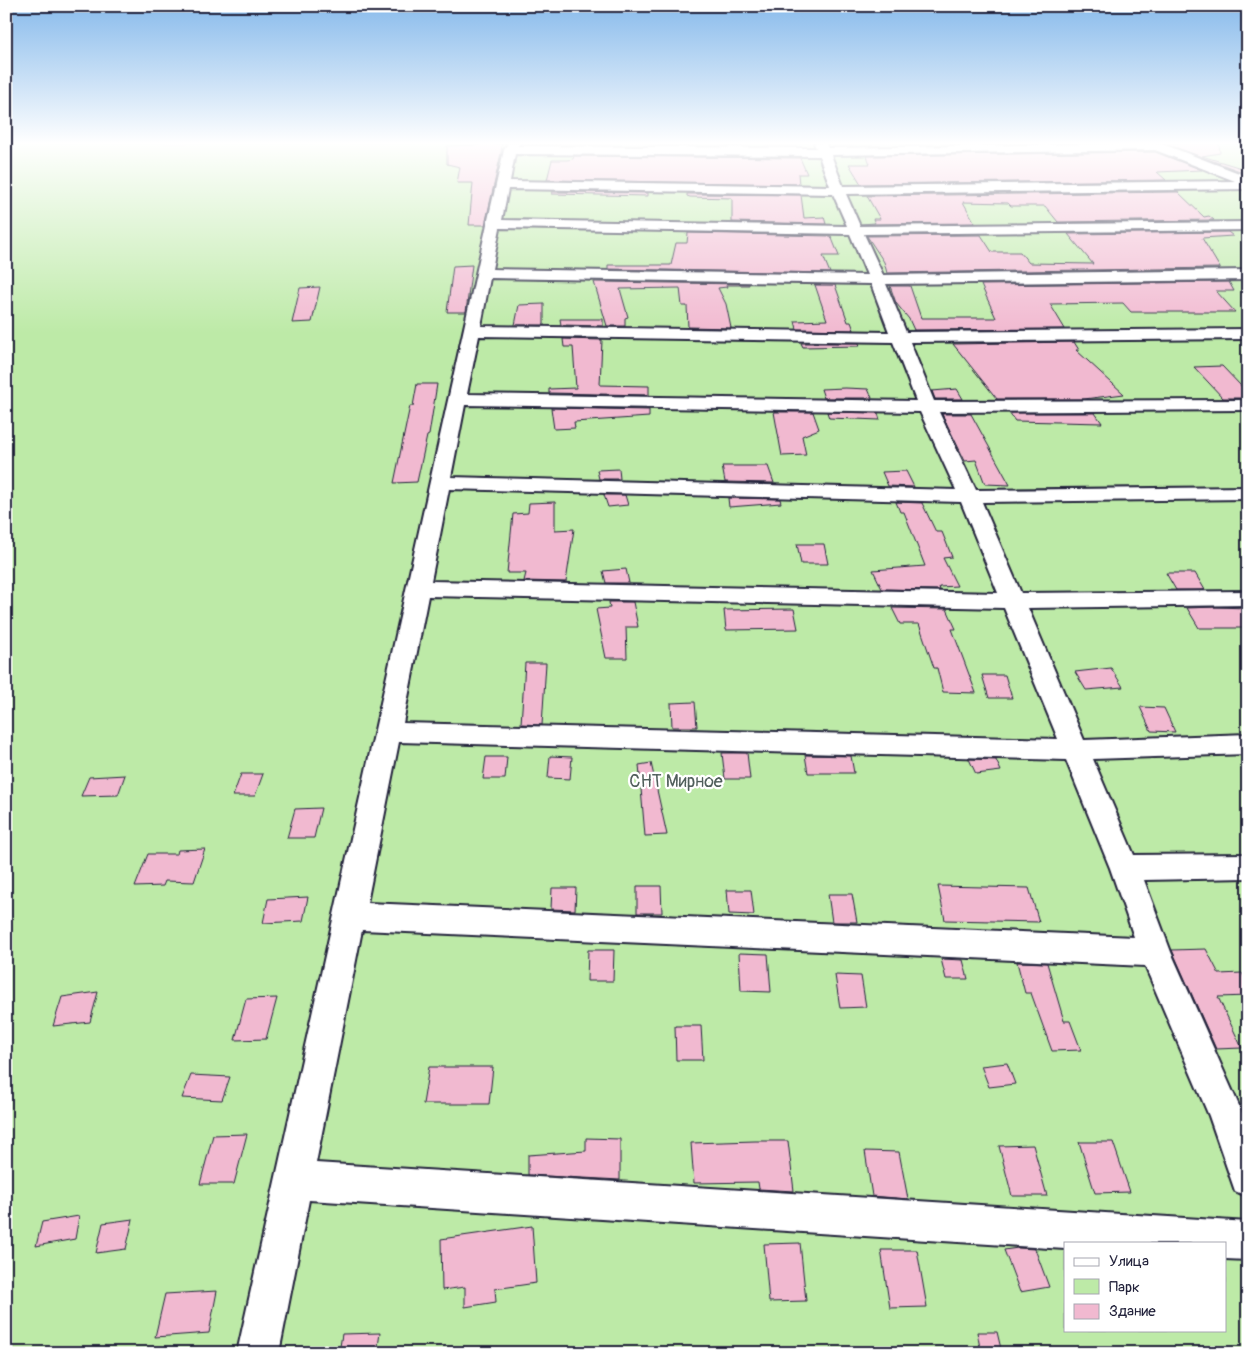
<svg xmlns="http://www.w3.org/2000/svg" width="1254" height="1359" font-family="Pangolin,sans-serif">
	<rect width="100%" height="100%" fill="#fff"/>
	<filter id="ink" filterUnits="userSpaceOnUse"><feTurbulence type="fractalNoise" baseFrequency=".02" numOctaves="2"/><feDisplacementMap in="SourceGraphic" scale="10" xChannelSelector="R" yChannelSelector="G"/><feConvolveMatrix kernelMatrix="1 2 1 2 8 2 1 2 1" color-interpolation-filters="sRGB"/></filter>
	<g filter="url(#ink)">
		<path fill="#bdeaa7" stroke="#708671" fill-rule="evenodd" d="M 6,143 L 1248,143 L 1248,1353 L 6,1353 ZM 1065,1243 L 1225,1243 L 1225,1330 L 1065,1330 Z"/>
		<path fill="#f1b9d0" stroke="#22223b" d="M 480,143 L 502,144 L 501,153 L 485,225 L 469,225 L 473,183 L 457,183 L 460,167 L 447,164 L 447,146 L 479,145 Z
			M 1164,143 L 1219,143 L 1220,153 L 1202,156 L 1248,170 L 1248,177 L 1240,171 Z
			M 1155,152 L 1202,170 L 1157,172 L 1166,180 L 861,184 L 849,164 L 870,164 L 867,156 Z
			M 574,156 L 800,158 L 807,174 L 798,174 L 799,184 L 547,180 L 552,160 L 567,160 L 573,159 Z
			M 552,192 L 648,193 L 648,196 L 552,194 Z
			M 1178,192 L 1204,217 L 1209,216 L 1214,220 L 1058,222 L 1045,206 L 1011,206 L 1008,203 L 963,202 L 975,223 L 861,224 L 875,223 L 873,219 L 880,219 L 867,196 Z
			M 687,194 L 801,195 L 804,218 L 824,217 L 826,224 L 732,222 L 732,198 L 690,197 L 687,196 Z
			M 1228,232 L 1233,236 L 1202,238 L 1220,268 L 887,273 L 884,262 L 867,236 L 981,235 L 992,252 L 1020,252 L 1029,263 L 1093,264 L 1068,234 Z
			M 688,233 L 831,236 L 839,256 L 823,256 L 830,273 L 608,269 L 608,265 L 671,265 L 676,243 L 687,243 Z
			M 472,265 L 466,312 L 447,312 L 453,266 Z
			M 594,282 L 749,284 L 749,285 L 726,285 L 727,287 L 718,288 L 726,304 L 731,328 L 688,327 L 687,306 L 682,306 L 680,288 L 620,289 L 628,317 L 625,318 L 625,326 L 607,326 Z
			M 1229,282 L 1234,291 L 1216,291 L 1235,312 L 1131,312 L 1123,303 L 1050,304 L 1065,329 L 914,330 L 909,319 L 896,303 L 890,286 L 910,286 L 921,318 L 996,318 L 981,285 Z
			M 815,285 L 835,285 L 848,322 L 851,322 L 854,330 L 797,329 L 795,321 L 827,320 Z
			M 320,287 L 312,322 L 292,323 L 300,288 Z
			M 544,304 L 544,325 L 515,325 L 519,305 Z
			M 560,319 L 603,319 L 603,326 L 561,325 Z
			M 563,339 L 602,340 L 600,385 L 649,386 L 649,395 L 549,393 L 549,389 L 576,388 L 573,347 L 564,347 Z
			M 1074,342 L 1079,350 L 1076,350 L 1124,394 L 1084,399 L 997,399 L 953,344 Z
			M 801,343 L 859,343 L 860,346 L 803,347 Z
			M 1222,366 L 1242,387 L 1248,387 L 1248,398 L 1223,398 L 1194,367 Z
			M 417,384 L 437,384 L 429,435 L 427,436 L 417,482 L 394,483 L 410,406 L 413,406 Z
			M 845,388 L 868,389 L 872,398 L 824,398 L 821,389 Z
			M 957,389 L 963,399 L 935,399 L 932,391 Z
			M 551,408 L 649,410 L 649,417 L 574,422 L 575,428 L 554,429 Z
			M 774,412 L 813,412 L 819,429 L 802,436 L 806,455 L 782,456 Z
			M 827,412 L 878,413 L 880,420 L 829,418 Z
			M 1009,413 L 1095,413 L 1102,423 L 1015,421 Z
			M 942,414 L 971,414 L 1010,485 L 985,484 L 976,460 L 965,461 Z
			M 722,466 L 768,466 L 774,483 L 725,482 Z
			M 619,469 L 620,479 L 599,479 L 597,470 Z
			M 906,471 L 914,487 L 888,486 L 882,472 Z
			M 604,495 L 625,495 L 628,505 L 608,507 Z
			M 728,498 L 780,499 L 781,503 L 729,507 Z
			M 555,502 L 555,530 L 574,529 L 566,582 L 524,581 L 526,573 L 507,573 L 513,514 L 528,513 L 529,503 Z
			M 896,502 L 922,503 L 936,532 L 942,532 L 952,557 L 943,558 L 957,586 L 939,587 L 940,590 L 882,589 L 873,570 L 925,566 L 904,512 L 900,512 Z
			M 797,544 L 824,544 L 828,564 L 801,564 Z
			M 626,569 L 629,583 L 606,583 L 603,571 Z
			M 1166,573 L 1195,573 L 1205,590 L 1176,590 Z
			M 609,602 L 633,602 L 638,627 L 626,627 L 627,658 L 606,658 L 596,609 L 610,608 Z
			M 1216,607 L 1248,608 L 1248,628 L 1199,628 L 1187,608 Z
			M 892,608 L 947,609 L 956,629 L 952,629 L 976,693 L 943,692 L 937,668 L 934,668 L 919,624 L 900,624 Z
			M 794,609 L 798,629 L 726,630 L 724,610 Z
			M 525,663 L 546,663 L 542,725 L 521,724 Z
			M 1111,668 L 1123,687 L 1086,690 L 1075,672 Z
			M 982,675 L 1005,675 L 1012,698 L 989,698 Z
			M 695,702 L 697,727 L 672,727 L 671,703 Z
			M 1140,707 L 1164,708 L 1175,732 L 1151,731 Z
			M 722,753 L 747,753 L 750,779 L 725,779 Z
			M 805,755 L 851,756 L 854,773 L 808,773 Z
			M 550,756 L 572,757 L 570,779 L 548,778 Z
			M 486,757 L 507,757 L 505,779 L 483,779 Z
			M 969,759 L 996,760 L 1001,771 L 976,774 Z
			M 651,763 L 667,835 L 645,836 L 639,765 Z
			M 241,774 L 263,774 L 255,796 L 233,796 Z
			M 125,775 L 118,795 L 81,796 L 89,777 Z
			M 321,808 L 314,838 L 287,838 L 295,809 Z
			M 205,849 L 194,882 L 165,881 L 163,886 L 135,887 L 148,854 L 177,854 L 178,850 Z
			M 637,886 L 661,886 L 662,913 L 637,913 Z
			M 938,886 L 1029,888 L 1039,922 L 945,920 Z
			M 552,888 L 576,888 L 575,910 L 551,909 Z
			M 727,890 L 751,890 L 754,915 L 729,914 Z
			M 828,894 L 852,894 L 857,922 L 832,922 Z
			M 308,897 L 303,921 L 263,923 L 268,899 Z
			M 1206,949 L 1219,974 L 1242,973 L 1248,985 L 1248,996 L 1218,997 L 1242,1048 L 1216,1049 L 1172,950 Z
			M 588,950 L 614,950 L 613,981 L 587,981 Z
			M 739,953 L 768,954 L 771,992 L 741,991 Z
			M 941,959 L 963,960 L 968,979 L 946,979 Z
			M 1017,962 L 1047,963 L 1064,1021 L 1070,1021 L 1081,1050 L 1052,1051 L 1031,993 L 1025,993 Z
			M 835,975 L 861,976 L 866,1007 L 840,1008 Z
			M 98,992 L 90,1022 L 53,1026 L 62,997 Z
			M 277,998 L 266,1039 L 235,1040 L 246,999 Z
			M 675,1026 L 701,1026 L 703,1060 L 676,1060 Z
			M 1007,1063 L 1015,1084 L 989,1087 L 981,1066 Z
			M 429,1067 L 493,1067 L 489,1104 L 423,1104 Z
			M 191,1075 L 230,1077 L 222,1100 L 182,1098 Z
			M 247,1134 L 234,1184 L 200,1184 L 213,1135 Z
			M 586,1138 L 620,1139 L 620,1180 L 528,1175 L 528,1155 L 586,1151 Z
			M 755,1141 L 788,1141 L 794,1191 L 759,1189 L 758,1182 L 694,1183 L 691,1143 Z
			M 1079,1142 L 1113,1142 L 1130,1192 L 1095,1193 Z
			M 1033,1145 L 1047,1196 L 1012,1196 L 999,1146 Z
			M 865,1151 L 899,1152 L 908,1199 L 872,1196 Z
			M 79,1216 L 75,1239 L 36,1246 L 42,1222 Z
			M 133,1219 L 126,1249 L 96,1253 L 103,1223 Z
			M 532,1226 L 536,1283 L 495,1289 L 496,1302 L 465,1307 L 465,1287 L 442,1290 L 441,1239 Z
			M 800,1243 L 806,1301 L 769,1302 L 764,1244 Z
			M 1018,1248 L 1035,1249 L 1049,1287 L 1020,1292 L 1004,1250 Z
			M 881,1250 L 917,1250 L 927,1307 L 890,1308 Z
			M 217,1291 L 209,1333 L 155,1337 L 165,1294 Z
			M 977,1332 L 997,1332 L 1002,1353 L 981,1353 Z
			M 380,1333 L 377,1353 L 339,1353 L 342,1334 Z"/>
		<g fill="none" stroke-linecap="round" stroke-linejoin="round">
			<defs>
				<path id="minor" d="M 508,143 L 520,143 L 518,146 L 816,148 L 814,143 L 826,143 L 828,148 L 1160,143 L 1239,173 L 1248,179 L 1248,189 L 846,194 L 860,226 L 1248,222 L 1248,230 L 864,234 L 883,275 L 1248,270 L 1248,280 L 886,284 L 906,332 L 1248,329 L 1248,339 L 910,342 L 934,401 L 1248,400 L 1248,410 L 939,412 L 976,490 L 1248,487 L 1248,499 L 982,502 L 1021,593 L 1248,591 L 1248,605 L 1028,608 L 1084,740 L 1248,734 L 1248,754 L 1093,759 L 1134,855 L 1248,854 L 1248,878 L 1144,880 L 1171,952 L 1248,1126 L 1248,1197 L 1235,1191 L 1209,1116 L 1145,966 L 362,930 L 316,1163 L 1248,1222 L 1248,1260 L 1225,1259 L 1225,1243 L 1065,1243 L 1065,1249 L 309,1200 L 279,1353 L 237,1353 L 487,224 L 504,150 ZM 1155,150 L 1235,181 L 843,186 L 831,155 ZM 515,154 L 819,156 L 830,186 L 510,181 ZM 508,189 L 833,194 L 847,226 L 502,220 ZM 500,228 L 850,234 L 867,275 L 492,269 ZM 490,278 L 871,284 L 889,332 L 481,326 ZM 479,336 L 893,342 L 916,401 L 467,394 ZM 465,405 L 920,412 L 956,490 L 451,477 ZM 449,489 L 961,502 L 998,593 L 431,581 ZM 428,596 L 1004,608 L 1058,739 L 403,723 ZM 399,742 L 1066,760 L 1110,868 L 1134,937 L 367,903 Z"/>
			</defs>
			<use href="#minor" stroke="#22223b" stroke-width="4"/>
			<use href="#minor" fill="#fff" fill-rule="evenodd"/>
		</g>
	</g>
	<linearGradient id="sky" x2="0" y2="1"><stop stop-color="#87baeb"/><stop offset="0.43" stop-color="#fff"/><stop offset="1" stop-color="#fff" stop-opacity="0"/></linearGradient>
	<rect width="1254" height="333" fill="url(#sky)"/>
	<g text-anchor="middle" dominant-baseline="central" stroke-width="4.5" stroke-linejoin="round" paint-order="stroke">
		<g font-size="18" fill="#505e5b" stroke="#fff">
			<text x="676" y="781">СНТ Мирное</text>
		</g>
	</g>
	<rect width="1254" height="1359" fill="none" stroke="#fff" stroke-width="25"/>
	<rect x="12" y="12" width="1229" height="1334" fill="none" stroke="#22223b" stroke-width="2" filter="url(#ink)"/>
	<rect x="1064" y="1242" width="162" height="90" fill="#ffffff" stroke="#a7a7b1"/>
	<rect x="1074" y="1258" width="25" height="8" fill="#ffffff" stroke="#a7a7b1"/>
	<text x="1109" y="1266" font-size="15" fill="#22223b">Улица</text>
	<rect x="1074" y="1279" width="25" height="15" fill="#bdeaa7" stroke="#a7a7b1"/>
	<text x="1109" y="1292" font-size="15" fill="#22223b">Парк</text>
	<rect x="1074" y="1304" width="25" height="15" fill="#f1b9d0" stroke="#a7a7b1"/>
	<text x="1109" y="1316" font-size="15" fill="#22223b">Здание</text>
</svg>
